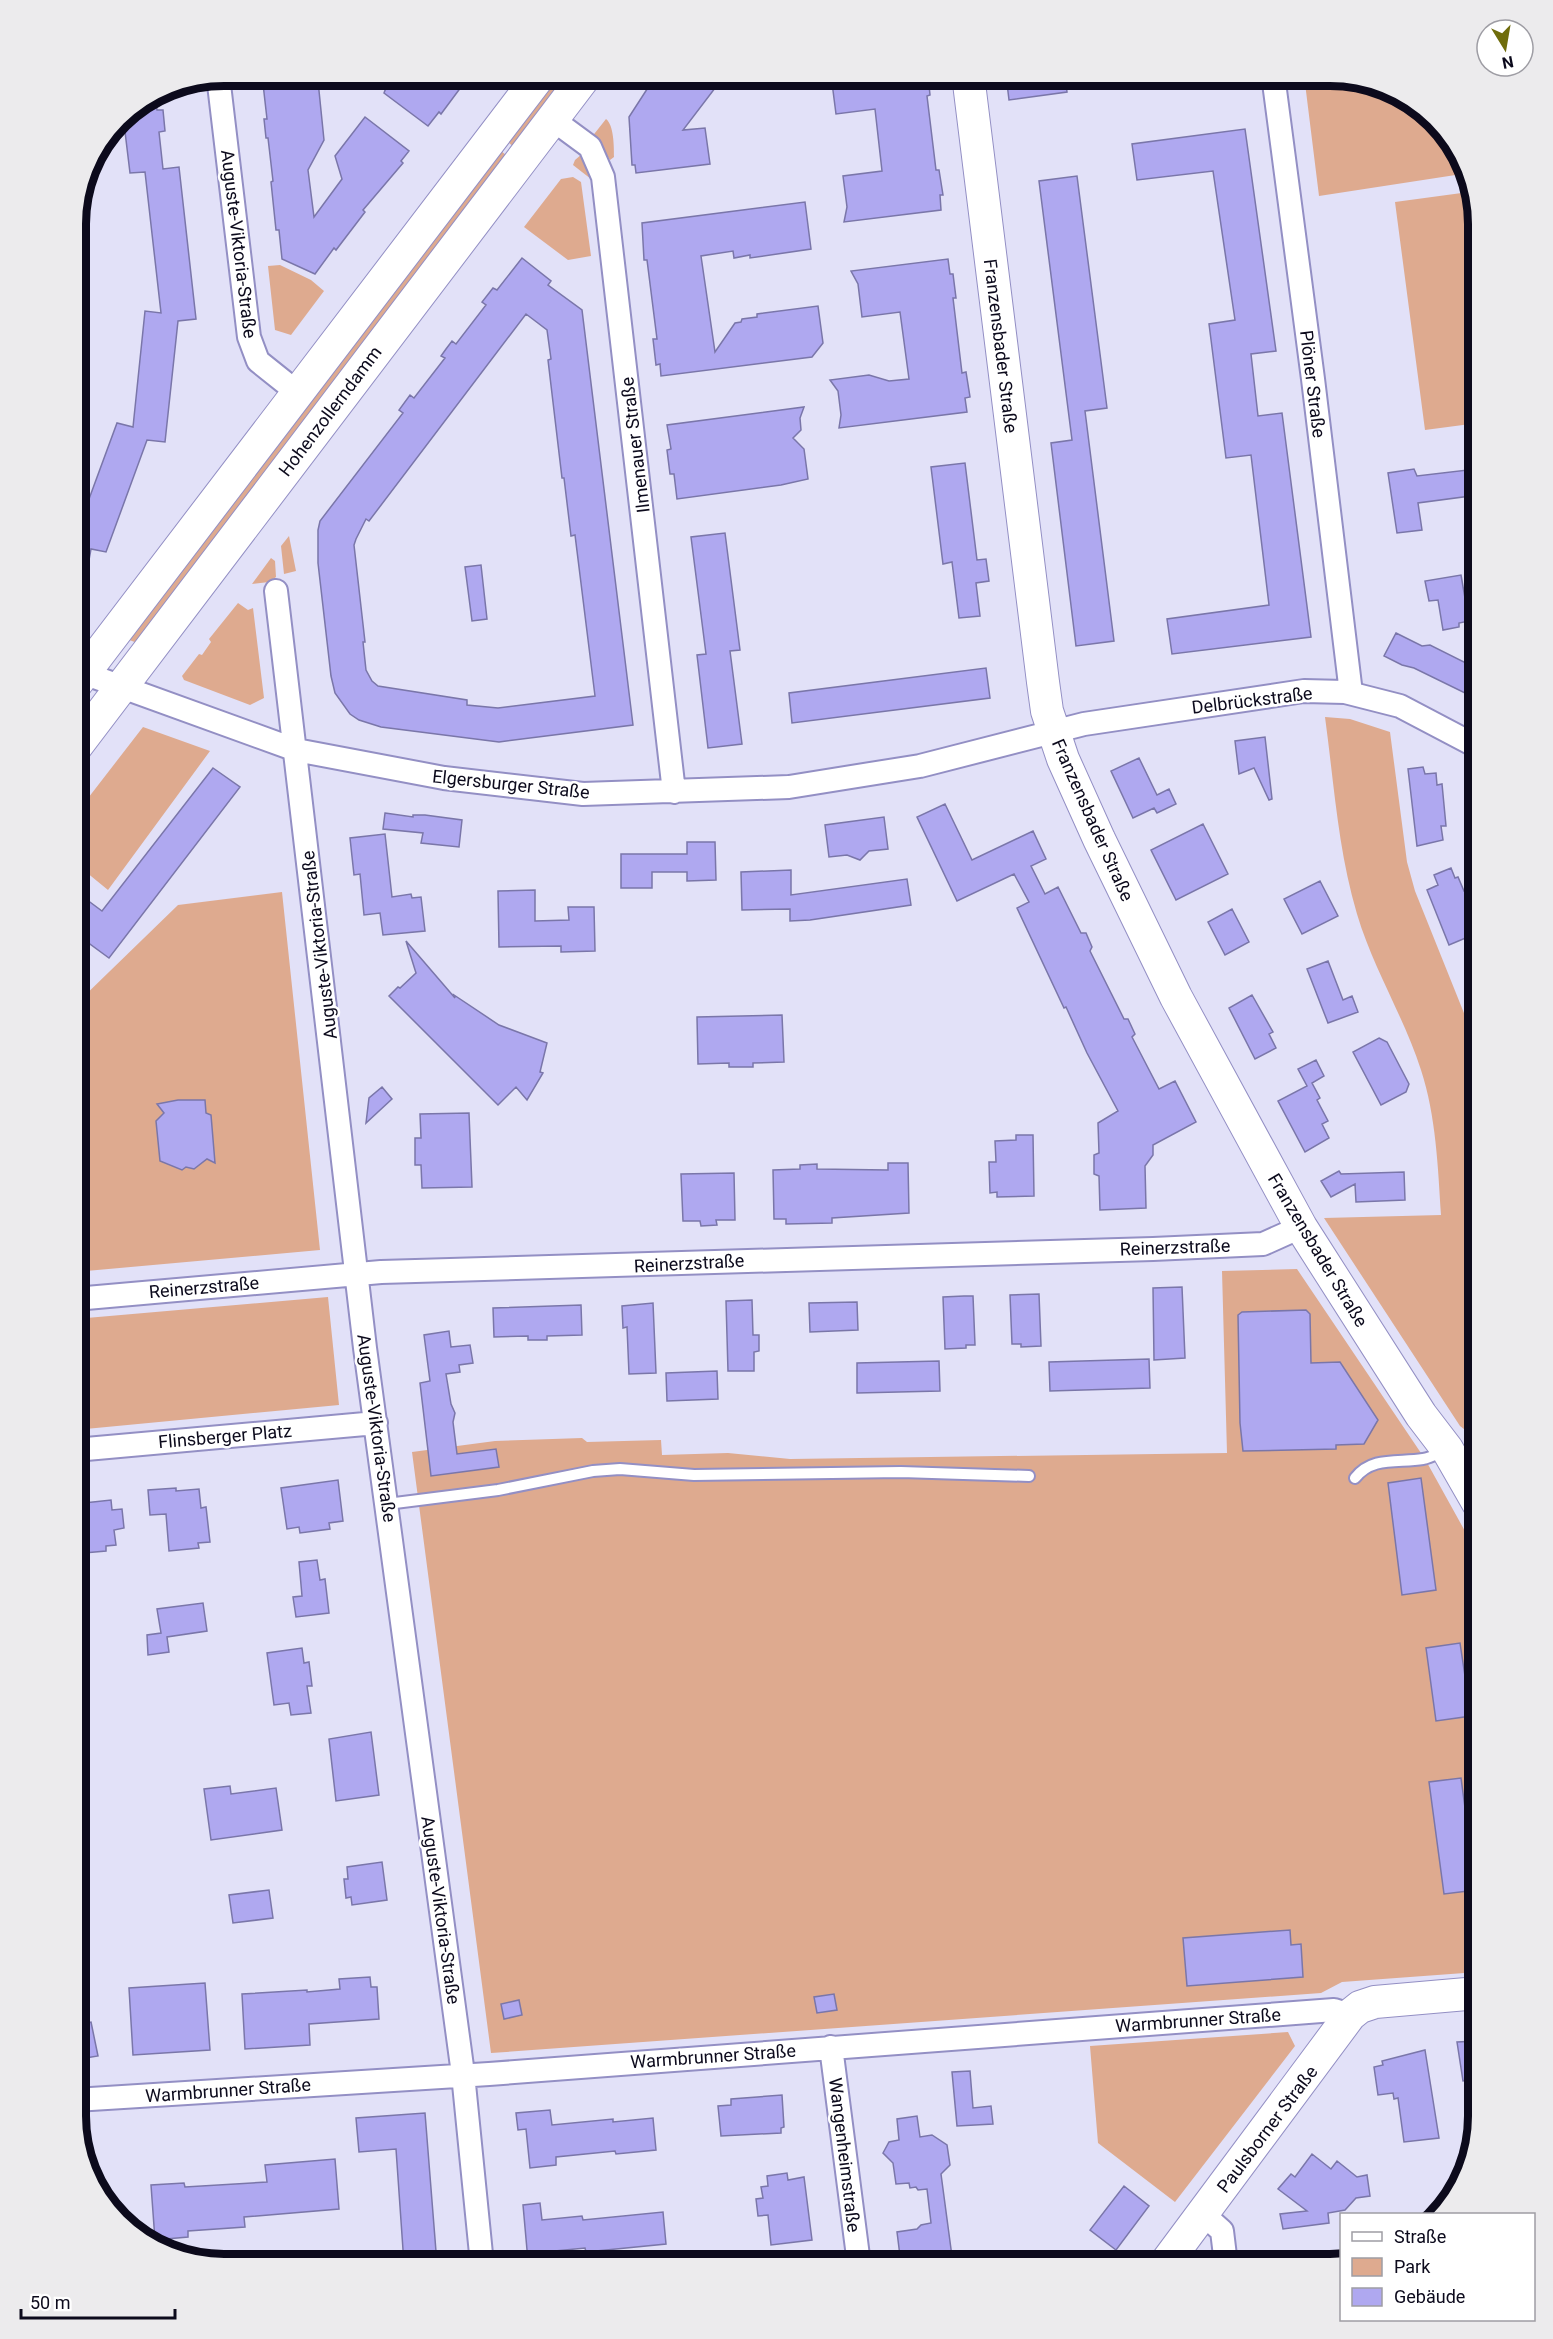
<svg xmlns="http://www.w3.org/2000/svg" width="1553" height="2339" font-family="Roboto,sans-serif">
	<rect width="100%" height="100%" fill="#e2e1f8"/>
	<path fill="#deaa8f" d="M 552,75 L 575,75 L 518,150 L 504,139 Z
		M 1304,75 L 1339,75 L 1404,95 L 1458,150 L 1462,174 L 1319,196 Z
		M 606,119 C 614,125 614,147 614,157 L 610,160 L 604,151 L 591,138 Z
		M 497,148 L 510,158 L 140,644 L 124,638 Z
		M 582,154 L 593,177 L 591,179 L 573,165 L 575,160 Z
		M 573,177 L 581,182 L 591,256 L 568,260 L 524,227 L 561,179 Z
		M 1469,192 L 1478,224 L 1478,423 L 1425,430 L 1395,202 Z
		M 280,265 L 311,280 L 324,291 L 291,335 L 275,330 L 268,266 Z
		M 289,536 L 296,571 L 284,574 L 281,546 Z
		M 271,558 L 275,561 L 276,577 L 269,582 L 252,584 Z
		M 238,603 L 248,610 L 253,608 L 264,698 L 250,705 L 184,680 L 182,676 L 199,654 L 202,655 L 211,642 L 209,639 Z
		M 1325,717 L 1350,719 L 1390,732 L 1407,862 L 1415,891 L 1478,1048 L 1478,1440 L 1460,1426 L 1324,1218 L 1441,1215 C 1438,1167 1436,1116 1421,1070 C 1404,1017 1373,968 1357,914 C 1338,850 1334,783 1325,717 Z
		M 143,727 L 210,751 L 108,890 L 75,863 L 75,815 Z
		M 282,892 L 320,1250 L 75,1272 L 75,1005 L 178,905 Z
		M 1297,1269 L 1425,1459 L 1466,1533 L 1474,1567 L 1478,1601 L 1478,1972 L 1342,1982 L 1321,1993 L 491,2053 L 412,1452 L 495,1441 L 582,1438 L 587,1442 L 661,1440 L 662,1455 L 728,1453 L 790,1459 L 1227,1453 L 1222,1271 Z
		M 328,1297 L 339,1405 L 75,1430 L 75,1319 Z
		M 1288,2032 L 1295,2046 L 1175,2202 L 1098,2143 L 1090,2046 Z"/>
	<path fill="#afa8f0" stroke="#7a76a9" stroke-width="1.5" fill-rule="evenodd" d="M 262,75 L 310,75 L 318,81 L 324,140 L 308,170 L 314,217 L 342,179 L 335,156 L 365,117 L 409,151 L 401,161 L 403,163 L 363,210 L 365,212 L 336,250 L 334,248 L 315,274 L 282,259 L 279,230 L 276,230 L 271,182 L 273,181 L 268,138 L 266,138 L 264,119 L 267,119 Z
		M 391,75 L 470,75 L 441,114 L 439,112 L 428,126 L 384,93 Z
		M 660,75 L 725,75 L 683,130 L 705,128 L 710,164 L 636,173 L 635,165 L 632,165 L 629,117 L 651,83 L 653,85 Z
		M 831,75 L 928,75 L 930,95 L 927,96 L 936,170 L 939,170 L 943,195 L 940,195 L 941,210 L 844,222 L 847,207 L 843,176 L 882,171 L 875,109 L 836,114 Z
		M 1006,75 L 1065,75 L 1067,92 L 1009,100 Z
		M 155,94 L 157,110 L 163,110 L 165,131 L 159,132 L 163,169 L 179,167 L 196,319 L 178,321 L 165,442 L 147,440 L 106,552 L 91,549 L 84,587 L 75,587 L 75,537 L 117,423 L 133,427 L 145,311 L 161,313 L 145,172 L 130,173 L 123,115 Z
		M 1245,129 L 1276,351 L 1251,354 L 1258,416 L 1282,413 L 1311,637 L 1172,654 L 1167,619 L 1269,605 L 1251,455 L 1226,458 L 1209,324 L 1235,320 L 1213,171 L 1137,180 L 1132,144 Z
		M 1077,176 L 1107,408 L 1085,411 L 1114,641 L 1076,646 L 1051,443 L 1072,440 L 1039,181 Z
		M 805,202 L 811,249 L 750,258 L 750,255 L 734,258 L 733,251 L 701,256 L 715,352 L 735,323 L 741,322 L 742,319 L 757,317 L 757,314 L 818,306 L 823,343 L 812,357 L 661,376 L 660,364 L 656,365 L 653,339 L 657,339 L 647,260 L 644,260 L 642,223 Z
		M 522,258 L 551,281 L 548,285 L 582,310 L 633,725 L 499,742 L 381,727 L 359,720 L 350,714 L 335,693 L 331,676 L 318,563 L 318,530 L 320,521 L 403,413 L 399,410 L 410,395 L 414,398 L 445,358 L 441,356 L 446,349 L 452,341 L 456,344 L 486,305 L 482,302 L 493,288 L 497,290 ZM 526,314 L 547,330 L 551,359 L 548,360 L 562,478 L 564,478 L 571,536 L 575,535 L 595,696 L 498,708 L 467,705 L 467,700 L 378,686 L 372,681 L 366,670 L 363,642 L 365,642 L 354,545 L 356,539 L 366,519 L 369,521 Z
		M 948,259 L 950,274 L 953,274 L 956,298 L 953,298 L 962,373 L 966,372 L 970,397 L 965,398 L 967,412 L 839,428 L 841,415 L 838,391 L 830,380 L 869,375 L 889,381 L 909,379 L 900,312 L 862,317 L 858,284 L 851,271 Z
		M 804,407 L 800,418 L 801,430 L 793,438 L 804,449 L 808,479 L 781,485 L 677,499 L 674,474 L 670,474 L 667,450 L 671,449 L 667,425 Z
		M 965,463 L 977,560 L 986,559 L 989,581 L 976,583 L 980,616 L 959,618 L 952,562 L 943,564 L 931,467 Z
		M 1414,469 L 1417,476 L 1476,469 L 1478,495 L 1418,503 L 1422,530 L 1397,533 L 1388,473 Z
		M 725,533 L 740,650 L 730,651 L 742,744 L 708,748 L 697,655 L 706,654 L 691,537 Z
		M 481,565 L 487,619 L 472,621 L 465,567 Z
		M 1461,575 L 1469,621 L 1459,623 L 1459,627 L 1443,630 L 1438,600 L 1429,601 L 1425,581 Z
		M 1396,633 L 1422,646 L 1430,645 L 1478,669 L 1465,693 L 1414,668 L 1402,665 L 1384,656 Z
		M 986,668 L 990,698 L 792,723 L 789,693 Z
		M 1265,737 L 1272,799 L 1269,800 L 1254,768 L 1239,774 L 1235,741 Z
		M 1139,758 L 1157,795 L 1169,789 L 1176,804 L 1157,813 L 1154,808 L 1133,818 L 1111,771 Z
		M 1423,767 L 1425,774 L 1436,773 L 1437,785 L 1442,784 L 1446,826 L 1441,826 L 1443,840 L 1417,846 L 1408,769 Z
		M 213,768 L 240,787 L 109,958 L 75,933 L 75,891 L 102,911 Z
		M 945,804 L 972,860 L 1033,831 L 1046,859 L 1031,866 L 1045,894 L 1058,887 L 1081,933 L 1086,933 L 1092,947 L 1090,951 L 1124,1019 L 1128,1019 L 1135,1034 L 1132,1037 L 1159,1089 L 1175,1081 L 1196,1122 L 1153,1145 L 1153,1155 L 1145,1166 L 1146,1208 L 1100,1210 L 1099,1176 L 1094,1174 L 1094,1155 L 1099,1153 L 1098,1123 L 1118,1111 L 1087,1053 L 1066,1007 L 1064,1008 L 1017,908 L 1029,902 L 1014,874 L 957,901 L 917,817 Z
		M 385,813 L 413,817 L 413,815 L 425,815 L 462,820 L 459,847 L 421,843 L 423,833 L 383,829 Z
		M 884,817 L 888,849 L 869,851 L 860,860 L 847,855 L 829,857 L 825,825 Z
		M 1203,824 L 1228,874 L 1176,900 L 1151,850 Z
		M 385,834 L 392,897 L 411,894 L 412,898 L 421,897 L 425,931 L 383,935 L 380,913 L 364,915 L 360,874 L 354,875 L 350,838 Z
		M 687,842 L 715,842 L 716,880 L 687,881 L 687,872 L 652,872 L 652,888 L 621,888 L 621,854 L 687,854 Z
		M 1451,868 L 1455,878 L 1458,877 L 1464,891 L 1478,885 L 1478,911 L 1467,915 L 1475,934 L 1449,945 L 1427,890 L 1438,885 L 1434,875 Z
		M 791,870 L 791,895 L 907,879 L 911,905 L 810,920 L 790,921 L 790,909 L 742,910 L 741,872 Z
		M 1320,881 L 1338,916 L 1302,934 L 1284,899 Z
		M 535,890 L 535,921 L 569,920 L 568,907 L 594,907 L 595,951 L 561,952 L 561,946 L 499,947 L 498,891 Z
		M 1232,909 L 1249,942 L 1225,955 L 1208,922 Z
		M 406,941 L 455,998 L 454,995 L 499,1025 L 547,1043 L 540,1072 L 543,1073 L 527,1100 L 516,1087 L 498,1105 L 389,996 L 398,987 L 400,988 L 416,973 Z
		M 1328,961 L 1343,1000 L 1352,996 L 1358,1012 L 1328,1023 L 1307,969 Z
		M 1252,995 L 1273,1032 L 1269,1034 L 1276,1048 L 1255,1059 L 1229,1008 Z
		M 782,1015 L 784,1062 L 753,1063 L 753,1067 L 729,1067 L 729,1063 L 698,1064 L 697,1017 Z
		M 1379,1038 L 1387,1042 L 1409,1084 L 1406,1092 L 1381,1105 L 1353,1052 Z
		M 1316,1060 L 1324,1076 L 1312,1083 L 1320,1098 L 1317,1100 L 1328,1121 L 1322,1124 L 1329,1138 L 1305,1152 L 1278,1101 L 1307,1086 L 1298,1069 Z
		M 382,1087 L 392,1099 L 366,1123 L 369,1098 Z
		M 178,1100 L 205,1100 L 206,1113 L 211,1115 L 215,1163 L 207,1159 L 194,1169 L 186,1167 L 182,1170 L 160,1161 L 156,1121 L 164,1113 L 157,1104 Z
		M 469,1113 L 472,1187 L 422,1188 L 421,1165 L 415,1165 L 415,1138 L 421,1138 L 420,1114 Z
		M 1016,1135 L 1033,1135 L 1034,1196 L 997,1197 L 997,1192 L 990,1193 L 989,1162 L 996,1162 L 995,1141 L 1016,1140 Z
		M 888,1163 L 908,1163 L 909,1213 L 832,1218 L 832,1223 L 786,1224 L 786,1219 L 774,1219 L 773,1170 L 800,1169 L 800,1165 L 817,1164 L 817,1169 L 888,1170 Z
		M 1339,1171 L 1341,1174 L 1404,1172 L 1405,1200 L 1356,1202 L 1355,1184 L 1331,1197 L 1321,1181 Z
		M 734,1173 L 735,1220 L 716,1220 L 717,1225 L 701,1226 L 700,1221 L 683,1221 L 681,1174 Z
		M 1182,1287 L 1185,1358 L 1154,1360 L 1153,1288 Z
		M 1039,1294 L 1041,1346 L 1021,1347 L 1021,1344 L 1012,1344 L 1010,1295 Z
		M 964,1296 L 973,1296 L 975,1345 L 966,1345 L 966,1348 L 945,1349 L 943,1297 Z
		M 752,1300 L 753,1335 L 759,1335 L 759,1351 L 754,1352 L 754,1371 L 728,1371 L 726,1301 Z
		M 857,1302 L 858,1330 L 810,1332 L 809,1303 Z
		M 653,1303 L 656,1373 L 629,1374 L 627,1327 L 623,1328 L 622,1306 Z
		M 581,1305 L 582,1335 L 547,1336 L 547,1340 L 528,1340 L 528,1336 L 494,1337 L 493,1308 Z
		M 1306,1310 L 1310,1314 L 1311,1363 L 1340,1362 L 1378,1420 L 1364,1444 L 1336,1445 L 1336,1449 L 1243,1451 L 1240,1423 L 1238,1315 L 1242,1312 Z
		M 449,1331 L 451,1347 L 470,1345 L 473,1363 L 459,1365 L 460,1372 L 446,1374 L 451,1404 L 455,1413 L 453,1422 L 457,1454 L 496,1449 L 499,1467 L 431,1476 L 420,1383 L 430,1381 L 424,1335 Z
		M 1149,1359 L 1150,1388 L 1050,1391 L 1049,1362 Z
		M 939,1361 L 940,1391 L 857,1393 L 857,1363 Z
		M 717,1371 L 718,1399 L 667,1401 L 666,1373 Z
		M 1421,1478 L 1436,1590 L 1402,1595 L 1388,1483 Z
		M 338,1480 L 343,1521 L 329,1523 L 330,1529 L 300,1533 L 299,1527 L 287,1529 L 281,1488 Z
		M 176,1488 L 176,1491 L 199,1489 L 201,1508 L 206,1507 L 210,1542 L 198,1543 L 199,1548 L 169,1551 L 166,1514 L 150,1515 L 148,1490 Z
		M 111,1500 L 112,1510 L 122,1509 L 124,1528 L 114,1530 L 116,1545 L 106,1546 L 106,1551 L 84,1553 L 83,1548 L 75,1549 L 75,1504 Z
		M 317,1560 L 320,1580 L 325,1579 L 329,1613 L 296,1617 L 293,1597 L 302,1596 L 299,1562 Z
		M 203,1603 L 207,1631 L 167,1637 L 169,1652 L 148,1655 L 147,1635 L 161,1633 L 157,1609 Z
		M 1460,1643 L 1471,1716 L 1436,1721 L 1426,1648 Z
		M 302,1648 L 304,1663 L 309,1662 L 312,1686 L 307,1686 L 311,1713 L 291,1715 L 289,1703 L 274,1705 L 267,1653 Z
		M 371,1732 L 379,1795 L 336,1801 L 329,1739 Z
		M 1461,1778 L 1476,1890 L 1444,1894 L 1429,1782 Z
		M 230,1786 L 231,1794 L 276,1788 L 282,1830 L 211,1840 L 204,1789 Z
		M 382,1862 L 387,1900 L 352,1905 L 351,1897 L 346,1898 L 344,1879 L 348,1879 L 347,1867 Z
		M 269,1890 L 273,1918 L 233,1923 L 229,1895 Z
		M 1290,1930 L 1291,1945 L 1301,1944 L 1303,1977 L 1187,1986 L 1183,1938 Z
		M 370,1977 L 371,1987 L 377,1987 L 379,2019 L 309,2024 L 310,2045 L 245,2049 L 242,1994 L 307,1990 L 307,1992 L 340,1989 L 339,1979 Z
		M 205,1983 L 210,2050 L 133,2055 L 129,1988 Z
		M 834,1994 L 837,2010 L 817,2013 L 814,1997 Z
		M 519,2000 L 522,2015 L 504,2019 L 501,2004 Z
		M 91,2022 L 98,2056 L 79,2059 L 79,2055 L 75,2056 L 75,2025 Z
		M 1478,2041 L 1478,2079 L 1463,2081 L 1457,2042 Z
		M 1425,2050 L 1439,2138 L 1404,2142 L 1398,2098 L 1394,2099 L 1393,2093 L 1378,2095 L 1374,2067 L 1383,2065 L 1382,2061 Z
		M 970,2071 L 973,2108 L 991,2106 L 993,2124 L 957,2126 L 952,2072 Z
		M 782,2095 L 784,2127 L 781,2128 L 781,2133 L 721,2136 L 718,2106 L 731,2105 L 731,2099 Z
		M 550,2110 L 552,2125 L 613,2119 L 613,2122 L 653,2118 L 656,2150 L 616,2154 L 615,2151 L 556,2157 L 556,2165 L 530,2168 L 526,2129 L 518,2130 L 516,2113 Z
		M 425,2113 L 437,2264 L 404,2264 L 396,2149 L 359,2152 L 356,2118 Z
		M 917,2116 L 920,2137 L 932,2135 L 947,2145 L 950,2165 L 941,2174 L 953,2264 L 901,2264 L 897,2232 L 917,2229 L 921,2225 L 931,2223 L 927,2189 L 918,2190 L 916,2187 L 910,2188 L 909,2183 L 896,2184 L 893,2163 L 883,2153 L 889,2142 L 899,2140 L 897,2119 Z
		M 1312,2154 L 1331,2169 L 1337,2161 L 1357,2177 L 1367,2175 L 1370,2196 L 1356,2198 L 1345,2210 L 1328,2213 L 1329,2223 L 1283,2229 L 1280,2214 L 1307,2211 L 1278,2189 L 1291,2174 L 1295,2177 Z
		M 335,2159 L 339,2209 L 244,2217 L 245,2227 L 188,2231 L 188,2237 L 155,2240 L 151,2185 L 184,2183 L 185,2187 L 267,2182 L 265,2165 Z
		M 787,2173 L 788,2180 L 804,2177 L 812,2240 L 771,2245 L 768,2215 L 758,2216 L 756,2199 L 763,2198 L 761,2187 L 768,2186 L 767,2176 Z
		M 1124,2186 L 1149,2206 L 1116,2250 L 1090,2230 Z
		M 540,2203 L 542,2220 L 582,2216 L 583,2220 L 663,2212 L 666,2244 L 586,2252 L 585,2248 L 545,2252 L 546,2259 L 528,2261 L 523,2205 Z"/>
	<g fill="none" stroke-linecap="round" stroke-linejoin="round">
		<defs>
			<path id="lane" d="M 1355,1478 C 1372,1456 1398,1463 1423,1459 C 1431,1458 1438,1453 1445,1450
				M 387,1504 L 498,1490 L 593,1471 L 620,1469 L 694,1475 L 901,1472 L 1029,1476"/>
			<path id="street" d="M 1273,75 L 1313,379 L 1351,693
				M 218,76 L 249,337 L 258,361 L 298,393
				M 552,119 L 590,147 L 603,177 L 674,792
				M 276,591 L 365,1348 L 463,2074 L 482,2264
				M 75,670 L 296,750 L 444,778 L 583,794 L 789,787 L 920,766 L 1084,724 L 1304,691 L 1345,692 L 1400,706 L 1478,747
				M 75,1299 L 381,1272 L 1153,1249 L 1263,1244 L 1301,1227
				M 75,1450 L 376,1423
				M 831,2047 L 859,2264
				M 75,2100 L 489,2074 L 1334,2010 L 1350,2015
				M 1203,2214 L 1222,2231 L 1226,2264"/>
			<path id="secondary" d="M 968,75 L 1043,682 L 1047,711 L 1063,759 L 1099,839 L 1176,997 L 1301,1227 L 1421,1415 L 1447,1449 L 1478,1503
				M 75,685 L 540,75
				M 75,748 L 586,75
				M 1165,2264 L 1350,2015 L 1360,2007 L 1375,2002 L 1478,1993"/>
		</defs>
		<use href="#lane" stroke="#938fc4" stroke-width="14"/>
		<use href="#street" stroke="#938fc4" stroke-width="26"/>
		<use href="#secondary" stroke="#938fc4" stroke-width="34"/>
		<use href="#lane" stroke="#fff" stroke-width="10"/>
		<use href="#street" stroke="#fff" stroke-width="22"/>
		<use href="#secondary" stroke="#fff" stroke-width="32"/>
	</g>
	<g text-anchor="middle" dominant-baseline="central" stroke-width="5" stroke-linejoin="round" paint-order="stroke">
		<g font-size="18" fill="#0c0a1c" stroke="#fff">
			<text transform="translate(239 244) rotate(83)">Auguste-Viktoria-Straße</text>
			<text transform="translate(1001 346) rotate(83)">Franzensbader Straße</text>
			<text transform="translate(1313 384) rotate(83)">Plöner Straße</text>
			<text transform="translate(330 411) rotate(-53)">Hohenzollerndamm</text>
			<text transform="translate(635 445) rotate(-97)">Ilmenauer Straße</text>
			<text transform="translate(1252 700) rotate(-7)">Delbrückstraße</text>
			<text transform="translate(511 784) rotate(6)">Elgersburger Straße</text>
			<text transform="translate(1093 820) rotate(66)">Franzensbader Straße</text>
			<text transform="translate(319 945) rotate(-97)">Auguste-Viktoria-Straße</text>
			<text transform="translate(1175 1247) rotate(-2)">Reinerzstraße</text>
			<text transform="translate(1318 1250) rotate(59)">Franzensbader Straße</text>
			<text transform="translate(689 1263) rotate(-3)">Reinerzstraße</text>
			<text transform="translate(204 1287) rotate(-5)">Reinerzstraße</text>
			<text transform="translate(377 1428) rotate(82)">Auguste-Viktoria-Straße</text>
			<text transform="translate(225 1436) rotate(-5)">Flinsberger Platz</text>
			<text transform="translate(441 1910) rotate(82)">Auguste-Viktoria-Straße</text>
			<text transform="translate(1198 2020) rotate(-4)">Warmbrunner Straße</text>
			<text transform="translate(713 2056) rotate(-4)">Warmbrunner Straße</text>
			<text transform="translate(228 2090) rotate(-4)">Warmbrunner Straße</text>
			<text transform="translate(1267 2129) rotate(-53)">Paulsborner Straße</text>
			<text transform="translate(845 2155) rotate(83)">Wangenheimstraße</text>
		</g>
	</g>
	<path d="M0 0H1553V2339H0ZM224 86H1330A138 138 0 0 1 1468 224V2116A138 138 0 0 1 1330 2254H224A138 138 0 0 1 86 2116V224A138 138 0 0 1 224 86Z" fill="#ecebed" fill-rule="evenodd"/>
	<path fill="none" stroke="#0c0a1c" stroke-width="8" d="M224 86H1330A138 138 0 0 1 1468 224V2116A138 138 0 0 1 1330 2254H224A138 138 0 0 1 86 2116V224A138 138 0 0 1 224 86Z"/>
	<rect x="1340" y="2213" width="195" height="108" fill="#ffffff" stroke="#9e9da4" stroke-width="1.5"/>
	<rect x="1352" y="2232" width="30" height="9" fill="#ffffff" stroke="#9e9da4" stroke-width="1.5"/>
	<text x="1394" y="2243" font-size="18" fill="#0c0a1c">Straße</text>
	<rect x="1352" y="2258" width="30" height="18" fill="#deaa8f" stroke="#9e9da4" stroke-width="1.5"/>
	<text x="1394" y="2273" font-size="18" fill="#0c0a1c">Park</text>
	<rect x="1352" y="2288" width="30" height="18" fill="#afa8f0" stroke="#9e9da4" stroke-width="1.5"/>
	<text x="1394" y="2303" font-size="18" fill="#0c0a1c">Gebäude</text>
	<g transform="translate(1505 48) rotate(169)"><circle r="28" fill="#ffffff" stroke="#9e9da4" stroke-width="1.5"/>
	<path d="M0-4.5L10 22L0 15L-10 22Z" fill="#6f6c0b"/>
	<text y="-9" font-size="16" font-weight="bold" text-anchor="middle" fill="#0c0a1c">N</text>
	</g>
	<path d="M21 2309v9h154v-9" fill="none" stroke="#0c0a1c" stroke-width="3"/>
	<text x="30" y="2309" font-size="18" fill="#0c0a1c" stroke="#ffffff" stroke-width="4.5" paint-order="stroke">50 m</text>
</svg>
